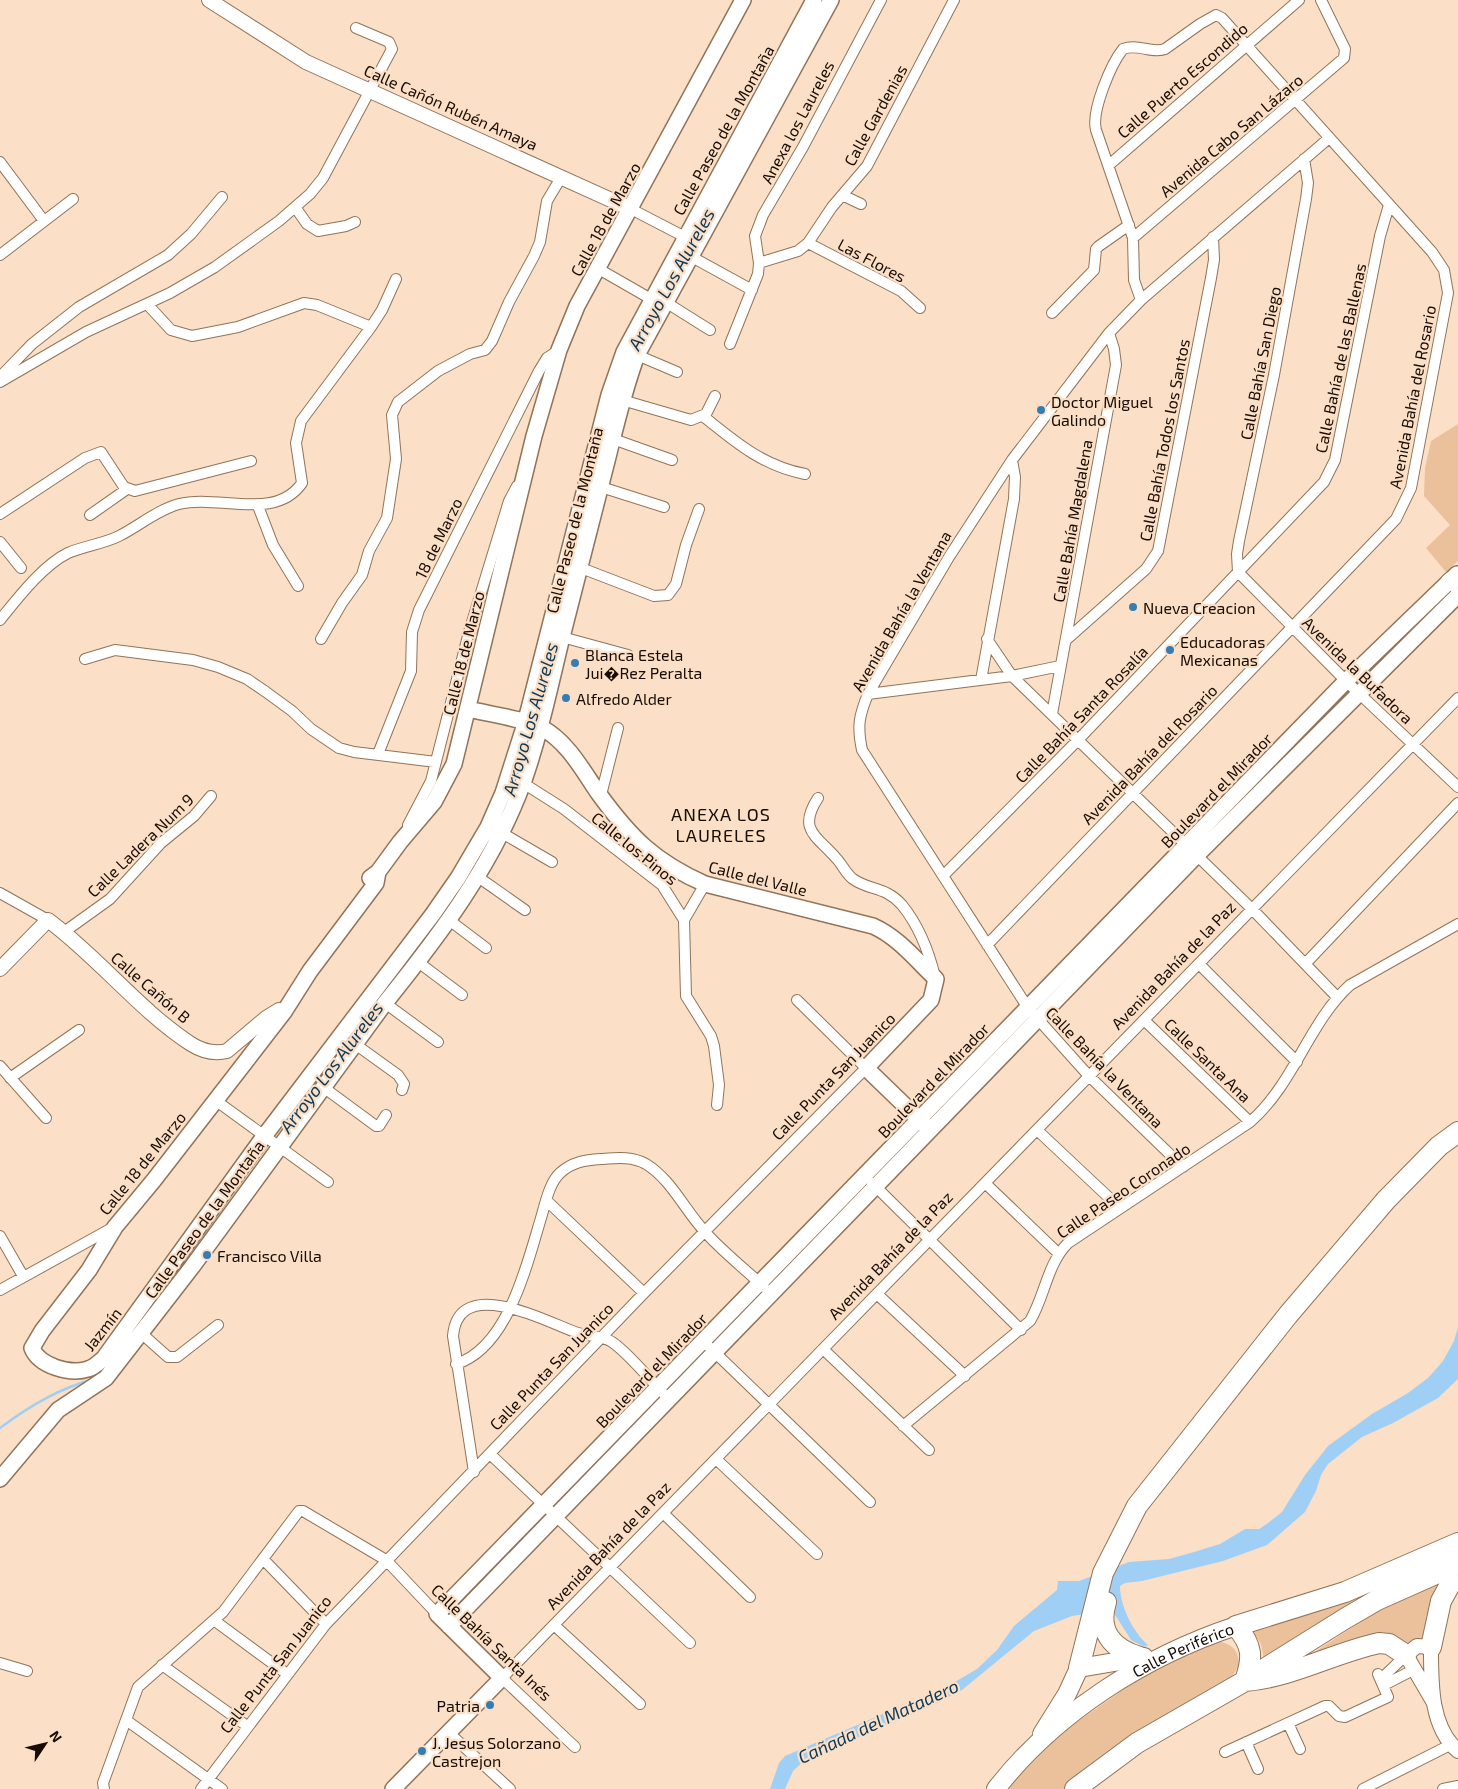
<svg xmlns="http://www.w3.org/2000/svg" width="1458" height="1789" font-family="'Exo 2',sans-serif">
	<rect width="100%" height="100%" fill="#fbdfc6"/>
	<path fill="#eac19b" d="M 1458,424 L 1458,561 L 1446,572 L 1426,548 L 1450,525 L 1424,496 L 1425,468 L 1431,441 Z
		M 1458,1553 L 1458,1556 L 1264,1660 L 1261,1644 L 1252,1631 L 1348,1602 Z
		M 1447,1576 L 1427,1644 L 1293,1666 L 1373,1614 Z
		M 1212,1641 C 1237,1641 1247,1660 1230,1679 L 1074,1780 L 1063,1789 L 1009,1789 L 1027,1760 L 1068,1728 L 1145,1675 Z"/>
	<path fill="#a0cff6" d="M 1458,1327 L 1458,1379 L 1438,1398 L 1393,1423 L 1362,1437 L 1328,1464 L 1321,1475 L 1316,1491 L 1305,1512 L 1267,1545 L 1223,1561 L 1142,1581 L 1125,1583 L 1120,1586 C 1120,1606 1133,1632 1148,1645 L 1145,1647 L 1131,1640 L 1112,1610 L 1072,1616 L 1034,1631 L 962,1690 L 931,1706 L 805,1760 L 793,1771 L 785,1789 L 770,1789 L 779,1763 L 785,1756 L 948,1686 L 977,1669 L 997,1650 L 1014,1626 L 1057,1590 L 1058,1581 L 1079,1581 L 1129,1562 L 1169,1559 L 1194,1552 L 1220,1544 L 1245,1529 L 1259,1529 L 1268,1523 L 1282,1512 L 1305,1475 L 1328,1446 L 1372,1414 L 1408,1393 L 1428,1378 L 1443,1361 L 1454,1341 Z"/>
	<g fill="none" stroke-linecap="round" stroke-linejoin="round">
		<path stroke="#a0cff6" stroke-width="2.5" d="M 534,720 L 543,684
			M 515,782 L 529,737
			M 408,962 L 460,889
			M 144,1317 L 237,1193
			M 0,1428 C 28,1407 57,1389 91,1380"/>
		<defs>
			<path id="minor" d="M 0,162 L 44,221
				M 1109,165 L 1299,0
				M 842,195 L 861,204
				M 295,207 L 307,224 L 318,231 L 346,226 L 355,222
				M 631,209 L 685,237
				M 1133,238 L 1344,58 L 1345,49 L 1321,0
				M 808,243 L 901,291 L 920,308
				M 0,255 L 73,199
				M 692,257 L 752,290
				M 759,263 L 798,251 L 808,243 L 832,207 L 867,166 L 954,0
				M 597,268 L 651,299
				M 667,303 L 710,330
				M 147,304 L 171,330 L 192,336 L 238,327 L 304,303 L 317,305 L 371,327
				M 1052,313 L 1094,270 L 1096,249 L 1099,246 L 1129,225
				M 730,344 L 758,274 L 759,263 L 755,236 L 763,215 L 803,147 L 881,0
				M 637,355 L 677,372
				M 0,377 L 32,344 L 79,307 L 168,255 L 191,234 L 222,197
				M 0,382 L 86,332 L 170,293 L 215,267 L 279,221 L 310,194 L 323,178 L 392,49 L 389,42 L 356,28
				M 622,400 L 691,420 L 706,414 L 715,396
				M 703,416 C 735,442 763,466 805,474
				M 613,439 L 672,460
				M 601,487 L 664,507
				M 258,506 L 273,545 L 298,586
				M 0,514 L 85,458 L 101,452 L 124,487 L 135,491 L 251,461
				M 90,515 L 127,489
				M 0,542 L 21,568
				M 581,568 L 654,596 L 668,595 L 676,584 L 686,545 L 699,509
				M 1238,572 L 1237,554 L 1239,541 L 1274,375 L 1306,199 L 1308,183 L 1304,159
				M 1238,572 L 1346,681 L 1458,787
				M 0,620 C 17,599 43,565 68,553 C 84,546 103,544 119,536 C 139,526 157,510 179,504 C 218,494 275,522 302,483 L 296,443 L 301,421 L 371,327 L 382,310 L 396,279
				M 562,637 L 628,655
				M 321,639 L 342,603 L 362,575 L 369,551 L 387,518 L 396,459 L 392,415 L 398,402 L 438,371 L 470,354 L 485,350 L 492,341 L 509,302 L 534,256 L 540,242 L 547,201 L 562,176
				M 987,639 L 1012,676 L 1252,909 L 1337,997
				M 1066,640 L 1146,569 L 1158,551 L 1211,278 L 1214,260 L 1213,237
				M 85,659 L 115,650 L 193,660 L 218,667 L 247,679 L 266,692 L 292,711 L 311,729 L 339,748 L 354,752 L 436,762
				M 981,680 L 1014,499 L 1015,477 L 1012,460
				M 868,694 L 1012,676 L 1060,666
				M 1052,714 L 1116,365 L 1114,349 L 1109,333
				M 378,754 L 411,671 L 412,632 L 419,610 L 539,371 L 547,358 L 559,350
				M 523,783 L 564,809 L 662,885 L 684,920 L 686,996 L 711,1036 L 714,1046 L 719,1085 L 717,1105
				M 601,795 L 618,728
				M 818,798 C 797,830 817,836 836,858 C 842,864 846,874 853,879 C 870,891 885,886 902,905 C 919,926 929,952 935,977
				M 408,825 L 431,781 L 469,632 L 509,501 L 517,486
				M 502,833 L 552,862
				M 943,876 L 1077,741 L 1324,482 L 1335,460 L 1380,236 L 1389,205
				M 478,877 L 525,910
				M 0,893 L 48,920
				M 449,920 L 486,948
				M 684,920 L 705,884
				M 64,932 L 110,899 L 161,843 L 194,816 L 211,796
				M 987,945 L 1396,519 L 1411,488 L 1448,293 L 1444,270 L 1432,252 L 1222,18 L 1216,15 L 1200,24 L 1165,49 C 1150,54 1138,43 1123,49 C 1111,64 1091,111 1096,130 L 1133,238 L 1134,280 L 1141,300
				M 418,962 L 462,995
				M 1199,964 L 1297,1062
				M 1305,964 L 1458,803
				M 385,1003 L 438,1042
				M 1144,1020 L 1250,1122
				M 355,1044 L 398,1075 L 404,1084 L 402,1090
				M 0,1066 L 46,1118
				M 10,1078 L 79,1030
				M 323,1087 L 376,1126 L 379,1126 L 386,1115
				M 215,1100 L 328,1182
				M 1037,1130 L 1119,1207
				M 1183,1167 L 1089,1076 L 1028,1008 L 862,750 C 857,726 859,716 868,694 L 949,557 L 1012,460 L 1109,333 L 1141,300 L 1328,139
				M 872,1183 L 1021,1330
				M 985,1183 L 1058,1253
				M 546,1200 L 644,1293
				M 0,1236 L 23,1276
				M 0,1290 L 114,1227
				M 877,1294 L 965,1376
				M 141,1333 L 168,1357 L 177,1357 L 218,1325
				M 703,1341 L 870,1502
				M 823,1349 L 929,1450
				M 456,1364 C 508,1348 527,1264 541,1218 C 545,1205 549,1183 560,1173 C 572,1162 585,1160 601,1159 C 616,1158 632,1156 646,1164 C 672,1180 685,1211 706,1233 C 723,1252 745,1269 764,1287
				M 903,1426 L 1030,1321 C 1045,1296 1047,1264 1068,1243 L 1250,1122 C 1294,1084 1309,1022 1350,985 L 1458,924
				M 490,1454 L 690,1643
				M 716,1459 L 817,1554
				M 474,1472 L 453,1336 C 458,1275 543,1320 575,1332 C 586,1336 604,1336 612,1342 C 630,1354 652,1383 669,1399
				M 663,1513 L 750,1597
				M 264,1560 L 326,1624
				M 215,1621 L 287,1674
				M 554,1625 L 640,1704
				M 0,1663 L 27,1671
				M 162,1665 L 247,1726
				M 1381,1679 L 1406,1655
				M 1384,1685 L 1415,1669
				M 126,1720 L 222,1789
				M 1288,1723 L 1300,1749
				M 449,1733 L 510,1789
				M 1246,1742 L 1258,1769
				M 575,1747 L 502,1678 L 1458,698
				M 1225,1752 L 1325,1706 L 1329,1706 L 1339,1716 L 1345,1717 L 1388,1697 L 1378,1674
				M 104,1789 L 103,1783 L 138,1687 L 223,1612 L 299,1511 L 303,1511 L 386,1560 L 437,1614
				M 201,1789 L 326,1624 L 644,1293 L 866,1068 L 797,1000
				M 1363,1789 L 1450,1745
				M 1443,1789 L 1458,1786"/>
			<path id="tertiary" d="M 209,0 L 306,62 L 631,209
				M 0,969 L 48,920 C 98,957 139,1010 191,1044 C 202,1051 214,1054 227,1051 L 266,1018 L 279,1010 L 284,1012
				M 1434,1703 L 1406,1655 L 1417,1646 L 1431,1647 C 1431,1682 1430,1727 1458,1751"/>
			<path id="secondary" d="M 468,709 C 489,714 525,719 542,728 C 568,742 583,771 599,794 C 631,838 655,862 705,884 L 873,926 C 898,937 917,961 936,979 L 931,1000 L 866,1068 L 925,1125
				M 378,872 L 376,883 L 310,971 L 284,1012 L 154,1180 L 115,1227 L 89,1270 L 42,1331 L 32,1348 C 39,1366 70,1375 88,1369 C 95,1367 99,1362 104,1358 L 265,1135 L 433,914 L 458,878 L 488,827 L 503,793 L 525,724 L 609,395 L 624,352 L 814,0
				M 370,878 L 378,872 L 400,842 L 434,802 L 454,764 L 534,436 L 559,350 L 577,306 L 743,0
				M 0,1479 L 58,1410 L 106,1378 L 192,1267 L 385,1003 C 439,936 493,865 523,783 C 540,735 550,686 562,637 C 577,578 592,520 607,461 C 616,425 624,390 637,355 L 831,0
				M 449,1626 L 1196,856 L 1458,595
				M 393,1789 L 502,1678 L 437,1614 L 1346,681 L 1457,574"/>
			<g id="trunk">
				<path d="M 1450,582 L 1458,577"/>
				<path d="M 1042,1734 L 1067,1694 L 1079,1668 L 1144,1657"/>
				<path id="s1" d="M 996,1789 C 1055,1713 1145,1656 1236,1626"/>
			</g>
			<path id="motorway" d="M 1106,1602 C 1097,1631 1112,1649 1140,1657
				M 1431,1647 L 1441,1601 L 1458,1570
				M 1406,1655 L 1389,1644 L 1379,1643 C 1333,1653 1293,1677 1245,1681 C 1253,1657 1253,1646 1236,1626 L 1345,1592 L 1458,1543
				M 1079,1668 L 1103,1573 L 1137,1506 L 1288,1315 L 1386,1200 L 1439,1146 L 1458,1132
				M 1075,1789 L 1137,1743 L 1245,1681 L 1346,1618 L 1377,1600 L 1458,1564"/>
		</defs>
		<use href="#minor" stroke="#927357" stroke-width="12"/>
		<use href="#tertiary" stroke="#927357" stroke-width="16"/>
		<use href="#secondary" stroke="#927357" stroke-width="18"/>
		<use href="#trunk" stroke="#927357" stroke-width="20"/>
		<use href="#motorway" stroke="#927357" stroke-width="22"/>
		<use href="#minor" stroke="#fff" stroke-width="10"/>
		<use href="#tertiary" stroke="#fff" stroke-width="14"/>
		<use href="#secondary" stroke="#fff" stroke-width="15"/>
		<use href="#trunk" stroke="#fff" stroke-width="18"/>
		<use href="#motorway" stroke="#fff" stroke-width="20"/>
	</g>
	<g fill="#367db2" stroke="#fbdfc6" stroke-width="2">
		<circle cx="1041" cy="410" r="5"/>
		<circle cx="1133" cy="607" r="5"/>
		<circle cx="1170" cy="650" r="5"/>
		<circle cx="575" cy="663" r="5"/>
		<circle cx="566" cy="698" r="5"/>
		<circle cx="207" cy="1255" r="5"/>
		<circle cx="490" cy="1705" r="5"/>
		<circle cx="422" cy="1751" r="5"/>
	</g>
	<g text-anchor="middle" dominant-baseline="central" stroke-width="4.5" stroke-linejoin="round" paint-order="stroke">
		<g font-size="16" fill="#170c03" stroke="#fbdfc6">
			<text transform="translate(1182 80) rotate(-41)">Calle Puerto Escondido</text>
			<text transform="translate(451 107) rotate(24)">Calle Cañón Rubén Amaya</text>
			<text transform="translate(875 115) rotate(-61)">Calle Gardenias</text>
			<text transform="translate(797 122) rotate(-62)">Anexa los Laureles</text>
			<text transform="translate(723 130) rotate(-61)">Calle Paseo de la Montaña</text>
			<text transform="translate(1231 135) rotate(-40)">Avenida Cabo San Lázaro</text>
			<text transform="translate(605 219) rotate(-61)">Calle 18 de Marzo</text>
			<text transform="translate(872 260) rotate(28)">Las Flores</text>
			<text transform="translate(1340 358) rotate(-78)">Calle Bahía de las Ballenas</text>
			<text transform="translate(1260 363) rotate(-79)">Calle Bahía San Diego</text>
			<text transform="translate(1412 397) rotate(-79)">Avenida Bahía del Rosario</text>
			<text transform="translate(1164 440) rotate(-79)">Calle Bahía Todos los Santos</text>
			<text transform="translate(574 520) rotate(-76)">Calle Paseo de la Montaña</text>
			<text transform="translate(1072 521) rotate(-80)">Calle Bahía Magdalena</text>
			<text transform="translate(438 538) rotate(-64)">18 de Marzo</text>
			<text transform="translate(901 611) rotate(-60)">Avenida Bahía la Ventana</text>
			<text transform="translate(463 653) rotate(-76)">Calle 18 de Marzo</text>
			<text transform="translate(1358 670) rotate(44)">Avenida la Bufadora</text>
			<text transform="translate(1081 714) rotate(-46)">Calle Bahía Santa Rosalía</text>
			<text transform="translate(1149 754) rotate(-46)">Avenida Bahía del Rosario</text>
			<text transform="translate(1216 790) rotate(-46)">Boulevard el Mirador</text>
			<text transform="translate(140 845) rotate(-44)">Calle Ladera Num 9</text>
			<text transform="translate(635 848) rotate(39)">Calle los Pinos</text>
			<text transform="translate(758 878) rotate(14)">Calle del Valle</text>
			<text transform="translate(1173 965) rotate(-46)">Avenida Bahía de la Paz</text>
			<text transform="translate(151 987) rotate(41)">Calle Cañón B</text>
			<text transform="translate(1208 1060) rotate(44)">Calle Santa Ana</text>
			<text transform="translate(1105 1067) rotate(46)">Calle Bahía la Ventana</text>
			<text transform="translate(833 1076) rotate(-46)">Calle Punta San Juanico</text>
			<text transform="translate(933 1080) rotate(-46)">Boulevard el Mirador</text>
			<text transform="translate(142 1163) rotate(-51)">Calle 18 de Marzo</text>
			<text transform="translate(1123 1190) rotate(-34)">Calle Paseo Coronado</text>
			<text transform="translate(204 1219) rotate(-54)">Calle Paseo de la Montaña</text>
			<text transform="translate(890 1255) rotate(-46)">Avenida Bahía de la Paz</text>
			<text transform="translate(102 1329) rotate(-52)">Jazmín</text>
			<text transform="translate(551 1366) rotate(-46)">Calle Punta San Juanico</text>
			<text transform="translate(651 1370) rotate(-46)">Boulevard el Mirador</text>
			<text transform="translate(608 1545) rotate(-46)">Avenida Bahía de la Paz</text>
			<text transform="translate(492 1642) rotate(44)">Calle Bahía Santa Inés</text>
			<text stroke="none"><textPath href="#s1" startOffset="236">Calle Periférico</textPath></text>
			<text transform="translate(275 1664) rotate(-52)">Calle Punta San Juanico</text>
		</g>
		<g font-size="16" fill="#170c03" stroke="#fbdfc6" text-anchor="start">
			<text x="1051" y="401">Doctor Miguel<tspan x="1051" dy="18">Galindo</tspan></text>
			<text x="1143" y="607">Nueva Creacion</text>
			<text x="1180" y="641">Educadoras<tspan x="1180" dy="18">Mexicanas</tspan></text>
			<text x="585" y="654">Blanca Estela<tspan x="585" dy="18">Jui�Rez Peralta</tspan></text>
			<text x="576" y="698">Alfredo Alder</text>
			<text x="217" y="1255">Francisco Villa</text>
			<text x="480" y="1705" text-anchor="end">Patria</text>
			<text x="432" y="1742">J. Jesus Solorzano<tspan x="432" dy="18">Castrejon</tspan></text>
		</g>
		<g font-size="18" font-style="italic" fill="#0b3958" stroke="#fbdfc6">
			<text transform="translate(671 279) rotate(-61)">Arroyo Los Alureles</text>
			<text transform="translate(530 719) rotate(-74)">Arroyo Los Alureles</text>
			<text transform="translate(331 1067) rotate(-53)">Arroyo Los Alureles</text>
			<text transform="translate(878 1721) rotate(-25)">Cañada del Matadero</text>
		</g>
		<g font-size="18" letter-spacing="1" fill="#170c03" stroke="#fbdfc6">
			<text x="721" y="814">ANEXA LOS<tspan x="721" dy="21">LAURELES</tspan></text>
		</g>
	</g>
	<g transform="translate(45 1744) rotate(55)" stroke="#fbdfc6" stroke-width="4" paint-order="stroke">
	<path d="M0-4L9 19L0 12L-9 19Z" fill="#170c03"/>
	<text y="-8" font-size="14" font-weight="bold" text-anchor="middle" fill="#170c03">N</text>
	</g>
</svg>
